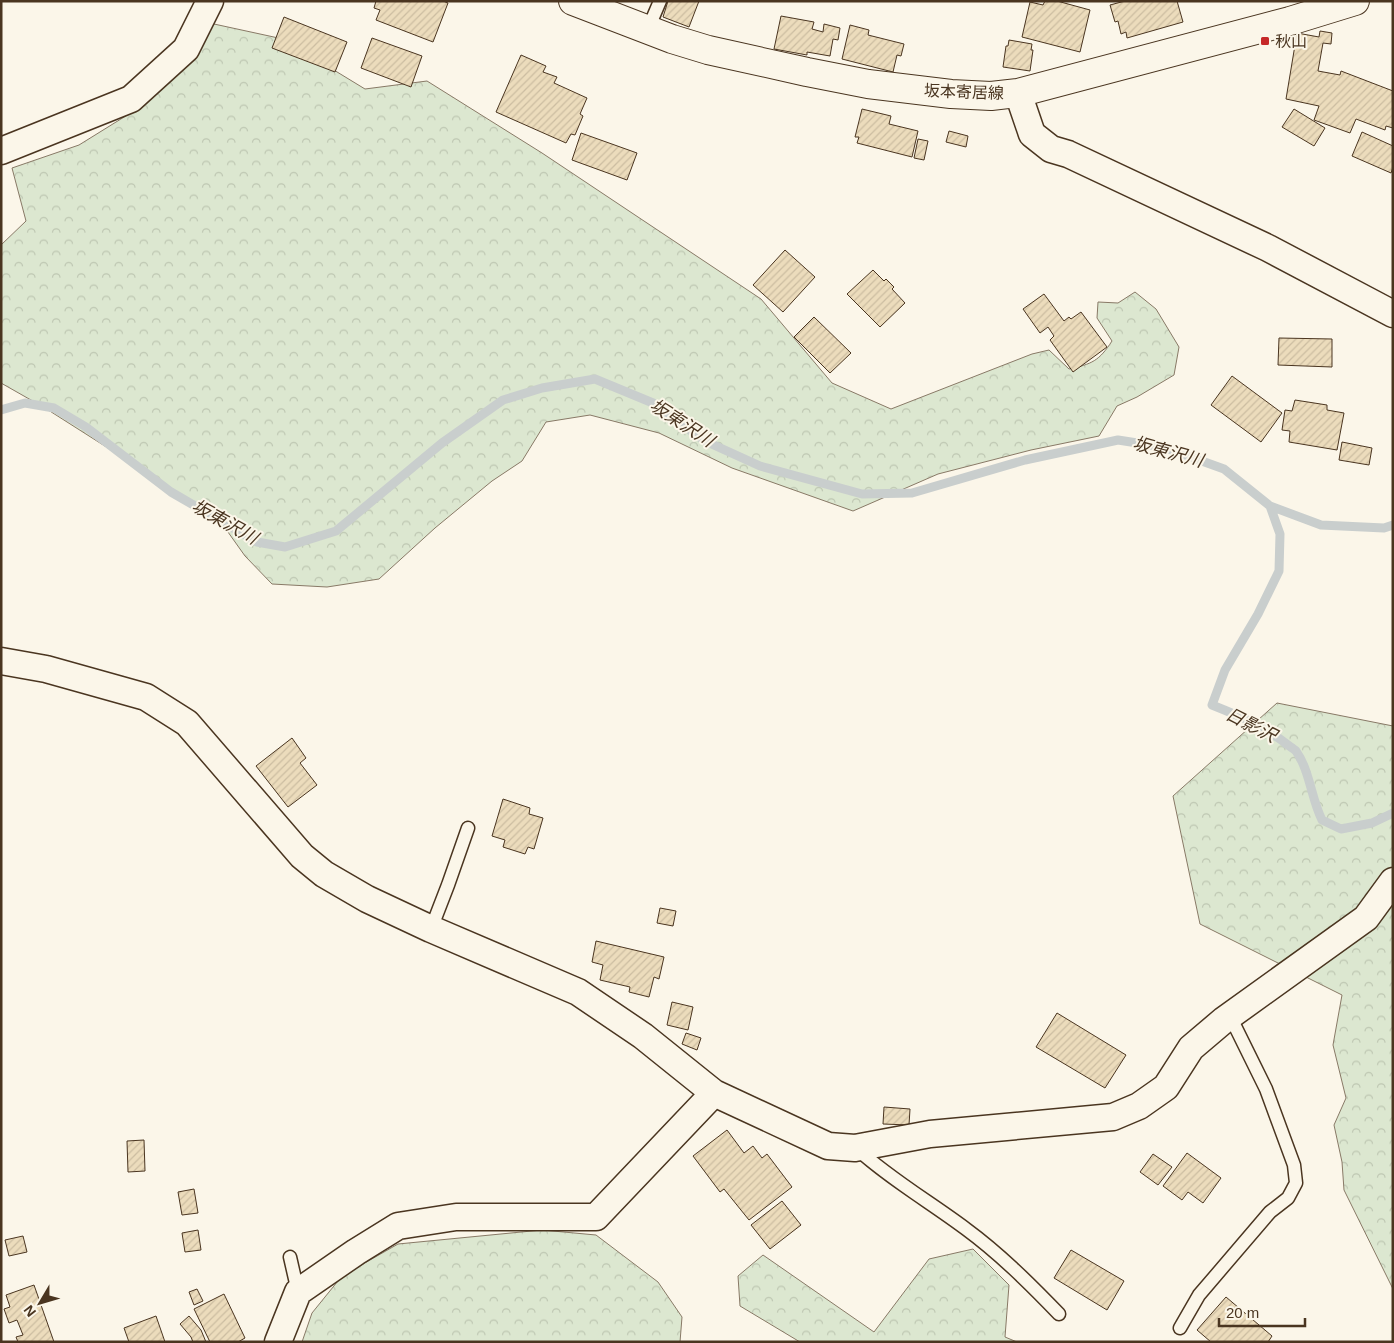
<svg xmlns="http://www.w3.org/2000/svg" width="1394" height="1343" font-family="Arial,'Noto Sans JP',sans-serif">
	<defs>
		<pattern id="forest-crowns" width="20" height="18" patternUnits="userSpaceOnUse" patternTransform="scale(1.25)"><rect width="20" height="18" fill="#dce7d0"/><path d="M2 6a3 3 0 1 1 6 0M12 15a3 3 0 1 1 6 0" fill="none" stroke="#bec7b2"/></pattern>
		<pattern id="building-hatch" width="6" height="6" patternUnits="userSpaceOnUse" patternTransform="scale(1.25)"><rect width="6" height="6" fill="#ecdcbc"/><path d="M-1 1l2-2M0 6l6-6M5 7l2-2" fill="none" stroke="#ccbda1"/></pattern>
	</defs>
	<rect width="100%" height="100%" fill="#fbf6e9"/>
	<path fill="url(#forest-crowns)" stroke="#887966" d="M 214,24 L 283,39 L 365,89 L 427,81 L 542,153 L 761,299 L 832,383 L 891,409 L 1032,354 L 1049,350 L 1069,369 C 1092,364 1099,361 1112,341 L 1097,318 L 1098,302 L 1118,303 L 1135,292 L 1156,309 L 1179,347 L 1174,375 L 1137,397 L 1117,406 L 1099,436 L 1031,450 L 938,474 L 853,511 L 732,468 L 659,433 L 590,415 L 546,422 L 522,461 L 492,481 L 435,528 L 379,579 L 327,587 L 272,584 L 245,556 L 218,518 L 45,408 L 1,383 L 1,245 L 26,221 L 12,168 L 79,145 L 137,109 L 194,50 Z
		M 1277,703 L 1393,726 L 1393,1289 L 1344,1190 L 1342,1162 L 1334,1125 L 1346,1098 L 1333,1045 L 1342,995 L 1200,924 L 1173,796 Z
		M 542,1230 L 596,1235 L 658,1282 L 682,1317 L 680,1342 L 302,1342 L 312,1313 L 342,1276 L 398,1244 Z
		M 973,1249 L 1009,1285 L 1005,1337 L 1017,1342 L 800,1342 L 740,1306 L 738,1276 L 763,1255 L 874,1332 L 929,1259 Z"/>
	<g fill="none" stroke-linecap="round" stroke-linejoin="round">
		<path stroke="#c9cecd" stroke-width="9" d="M 1,410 L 25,403 L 54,408 L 86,427 L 171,492 L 257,542 L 285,547 L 336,531 L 442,443 L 503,400 L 542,388 L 595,379 L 653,403 L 705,441 L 760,466 L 862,494 L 912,493 L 1025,460 L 1118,440 L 1163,447 L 1224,469 L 1270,506 L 1321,525 L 1384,528 L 1393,525
			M 1270,506 L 1280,534 L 1279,571 L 1258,614 L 1225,670 L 1212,705 C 1237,715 1262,725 1284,742 C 1287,745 1293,748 1296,751 C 1310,771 1311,798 1322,820 L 1341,829 L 1372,823 L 1393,813"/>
	</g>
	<path fill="url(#building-hatch)" stroke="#4a3520" d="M 376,1 L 443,1 L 448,3 L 433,42 L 376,20 L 380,10 L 374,8 Z
		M 668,1 L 699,1 L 689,27 L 663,17 Z
		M 1045,1 L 1057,1 L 1090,10 L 1080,52 L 1022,37 L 1030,2 L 1043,5 Z
		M 1125,1 L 1177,1 L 1183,22 L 1127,38 L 1126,32 L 1121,34 L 1118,21 L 1115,22 L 1110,5 Z
		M 781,16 L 814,22 L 812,29 L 823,32 L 824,24 L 840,28 L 838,40 L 833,39 L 830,56 L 807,52 L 807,55 L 774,49 Z
		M 284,17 L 347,42 L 335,72 L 272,48 Z
		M 850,25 L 869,30 L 868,35 L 904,44 L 901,56 L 897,55 L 893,72 L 842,59 Z
		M 1320,31 L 1332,33 L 1331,44 L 1323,43 L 1318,71 L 1340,75 L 1341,71 L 1393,91 L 1393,128 L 1386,126 L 1385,130 L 1356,119 L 1350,133 L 1314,120 L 1319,106 L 1286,99 L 1297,33 L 1319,37 Z
		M 372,38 L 422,56 L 411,87 L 361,68 Z
		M 1009,40 L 1032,44 L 1031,50 L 1033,50 L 1030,71 L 1003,67 L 1006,46 L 1008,46 Z
		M 521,55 L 546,66 L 543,72 L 557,77 L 554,83 L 587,98 L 580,114 L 583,116 L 575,135 L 571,134 L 566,143 L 496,112 Z
		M 862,109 L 891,116 L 889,124 L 918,131 L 912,157 L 857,143 L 859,137 L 855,137 Z
		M 1294,109 L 1325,128 L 1314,146 L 1282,127 Z
		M 949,131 L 968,136 L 966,147 L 946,142 Z
		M 1362,132 L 1393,146 L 1393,167 L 1391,173 L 1352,156 Z
		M 581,133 L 637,153 L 627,180 L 572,160 Z
		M 918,139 L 928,141 L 924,160 L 914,158 Z
		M 785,250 L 815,277 L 783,312 L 753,285 Z
		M 873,270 L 884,281 L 886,279 L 894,287 L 892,289 L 905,303 L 880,327 L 847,294 Z
		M 1044,294 L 1064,321 L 1069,317 L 1071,319 L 1081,312 L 1107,347 L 1073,372 L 1050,340 L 1054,336 L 1048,327 L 1040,333 L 1023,309 Z
		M 814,317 L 851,353 L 830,373 L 794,337 Z
		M 1279,338 L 1332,339 L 1332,367 L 1278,365 Z
		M 1232,376 L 1282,413 L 1261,442 L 1211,405 Z
		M 1295,400 L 1327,405 L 1327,410 L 1344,413 L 1337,450 L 1289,442 L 1290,431 L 1282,430 L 1285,410 L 1292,411 Z
		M 1342,442 L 1372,448 L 1369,465 L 1339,460 Z
		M 292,738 L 306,758 L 300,763 L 317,785 L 288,807 L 256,766 Z
		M 503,799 L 530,808 L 529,814 L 543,818 L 534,849 L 528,847 L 525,854 L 503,847 L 505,840 L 492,836 Z
		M 660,908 L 676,911 L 673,926 L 657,923 Z
		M 596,941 L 664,957 L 659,979 L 654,977 L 649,997 L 629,992 L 630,987 L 600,980 L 603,965 L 592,962 Z
		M 672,1002 L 693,1007 L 688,1030 L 667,1025 Z
		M 1057,1013 L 1126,1055 L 1105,1088 L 1036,1047 Z
		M 686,1033 L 701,1038 L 697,1050 L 682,1044 Z
		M 884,1107 L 910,1109 L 909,1125 L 883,1124 Z
		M 727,1130 L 744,1153 L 753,1146 L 762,1158 L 767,1154 L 792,1187 L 749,1220 L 724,1189 L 720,1192 L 693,1156 Z
		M 144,1140 L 145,1171 L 128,1172 L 127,1141 Z
		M 1187,1153 L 1221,1178 L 1203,1203 L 1188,1192 L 1182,1200 L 1163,1186 Z
		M 1153,1154 L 1172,1167 L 1158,1185 L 1140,1172 Z
		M 194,1189 L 198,1213 L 182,1215 L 178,1192 Z
		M 782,1201 L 801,1225 L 770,1249 L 751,1225 Z
		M 198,1230 L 201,1250 L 185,1252 L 182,1233 Z
		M 23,1236 L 27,1252 L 9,1256 L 5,1240 Z
		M 1071,1250 L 1124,1281 L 1107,1310 L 1054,1278 Z
		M 34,1285 L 54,1342 L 18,1342 L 16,1337 L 23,1335 L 17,1320 L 9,1323 L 4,1309 L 10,1307 L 6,1295 Z
		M 197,1289 L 203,1301 L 194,1305 L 189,1292 Z
		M 224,1294 L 245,1338 L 238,1342 L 210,1342 L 194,1309 Z
		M 1226,1297 L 1272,1336 L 1268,1342 L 1211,1342 L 1197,1330 Z
		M 156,1316 L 165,1342 L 129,1342 L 124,1328 Z
		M 189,1316 L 201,1330 L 206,1342 L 193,1342 L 191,1337 L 180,1324 Z"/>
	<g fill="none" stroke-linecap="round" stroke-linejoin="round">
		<defs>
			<path id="service" d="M 648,29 L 660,1
				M 431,929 L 448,885 L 468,828
				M 856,1148 C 890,1179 930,1202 966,1229 C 1000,1254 1030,1284 1059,1314
				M 290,1257 L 298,1292
				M 1180,1328 L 1199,1295 L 1270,1212 L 1288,1198 L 1296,1183 L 1294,1165 L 1266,1089 L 1230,1016"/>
			<path id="minor" d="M 1018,93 L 1032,134 L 1051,149 L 1068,154 L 1268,248 L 1393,314
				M 1,151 L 131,99 L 186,49 L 210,1
				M 1,661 L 46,669 L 146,697 L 187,723 L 302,856 L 324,874 L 367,899 L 431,929 L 578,992 L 643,1036 L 714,1093 L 828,1146 L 855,1148 L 930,1134 L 1113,1117 L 1139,1106 L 1166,1087 L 1191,1048 L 1224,1020 L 1366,918 L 1393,881
				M 278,1342 L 298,1292 L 356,1252 L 398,1226 L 456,1217 L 596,1217 L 714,1093"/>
			<path id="secondary" d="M 573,1 L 672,39 L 708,50 L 807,72 L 868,84 L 951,94 L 991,96 L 1018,93 L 1290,21 L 1355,1"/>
		</defs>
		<use href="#service" stroke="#4a3520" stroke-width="15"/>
		<use href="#minor" stroke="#4a3520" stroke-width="29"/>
		<use href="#secondary" stroke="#4a3520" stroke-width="30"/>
		<use href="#service" stroke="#fbf6e9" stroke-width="12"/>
		<use href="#minor" stroke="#fbf6e9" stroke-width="26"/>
		<use href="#secondary" stroke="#fbf6e9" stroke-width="28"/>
	</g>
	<rect fill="#c62828" stroke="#fbf6e9" stroke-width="2" x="1260" y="36" width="10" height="10" rx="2.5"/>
	<g text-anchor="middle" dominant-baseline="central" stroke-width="4" stroke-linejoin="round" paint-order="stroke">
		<g font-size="16" fill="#4a3520" stroke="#fbf6e9" text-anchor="start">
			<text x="1275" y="41">秋山</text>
		</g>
		<g font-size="16" fill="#4a3520" stroke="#fbf6e9">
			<text transform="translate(964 92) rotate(2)">坂本寄居線</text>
		</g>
		<g font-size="18" font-style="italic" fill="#4a3520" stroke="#fbf6e9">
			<text transform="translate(682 423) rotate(33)">坂東沢川</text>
			<text transform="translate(1168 452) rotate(15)">坂東沢川</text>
			<text transform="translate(225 522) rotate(29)">坂東沢川</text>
			<text transform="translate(1251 725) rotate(27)">日影沢</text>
		</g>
	</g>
	<rect width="1394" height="1343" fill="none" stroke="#4a3520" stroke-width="5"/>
	<g transform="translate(40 1303) rotate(232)" stroke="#fbf6e9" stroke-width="4" paint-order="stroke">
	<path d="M0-4L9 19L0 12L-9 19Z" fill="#4a3520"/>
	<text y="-8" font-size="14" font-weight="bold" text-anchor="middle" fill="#4a3520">N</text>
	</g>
	<path d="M1219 1318v8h86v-8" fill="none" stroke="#4a3520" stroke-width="2.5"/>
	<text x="1226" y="1318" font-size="15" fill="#4a3520" stroke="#fbf6e9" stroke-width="4" paint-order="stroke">20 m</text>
</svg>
